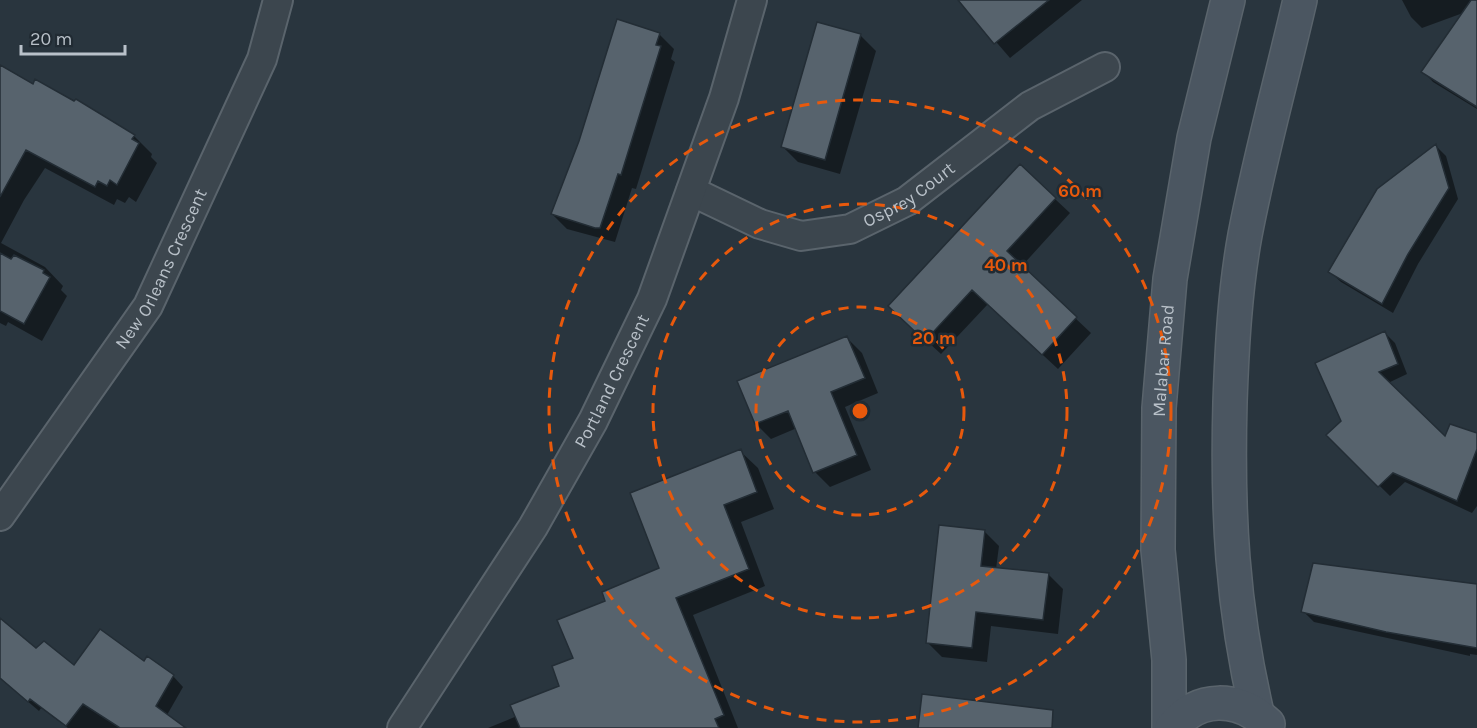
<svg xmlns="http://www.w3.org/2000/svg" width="1477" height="728" font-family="Karla,sans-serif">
	<rect width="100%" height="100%" fill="#29353e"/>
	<path fill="#0007" d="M 960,0 L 1082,0 L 1010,58 Z
		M 1402,0 L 1477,0 L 1477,109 L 1433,82 L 1423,71 L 1463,13 L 1422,28 L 1411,17 Z
		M 818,23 L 861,36 L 876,51 L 840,174 L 798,162 L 783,147 Z
		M 659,34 L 674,49 L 671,59 L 675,62 L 636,189 L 632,188 L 615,242 L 567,229 L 552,214 Z
		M 0,77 L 34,86 L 36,81 L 101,114 L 134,136 L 152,154 L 151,157 L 157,163 L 136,202 L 129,197 L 125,203 L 117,199 L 114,205 L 45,168 L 24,200 L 1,243 L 45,267 L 63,286 L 61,290 L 67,296 L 42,341 L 8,322 L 6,326 L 0,323 Z
		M 1436,146 L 1446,156 L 1458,199 L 1418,264 L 1393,313 L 1341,282 L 1330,272 Z
		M 1055,199 L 1070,213 L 1021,267 L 1091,333 L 1058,369 L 988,304 L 941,354 L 905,321 Z
		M 1385,333 L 1395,343 L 1407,374 L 1388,383 L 1445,439 L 1477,435 L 1477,506 L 1472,513 L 1405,482 L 1390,496 L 1328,435 L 1343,422 Z
		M 847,338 L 862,353 L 878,393 L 845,407 L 871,470 L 830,487 L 815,472 L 797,428 L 771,439 L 756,424 L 739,382 Z
		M 740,451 L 758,468 L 774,509 L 741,522 L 765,586 L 693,615 L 738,728 L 488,728 L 517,716 L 561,687 L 607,602 L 661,569 Z
		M 984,531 L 999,546 L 996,569 L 1048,574 L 1063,589 L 1058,634 L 991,626 L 987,662 L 942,657 L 927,642 Z
		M 1477,585 L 1477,655 L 1470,654 L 1470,656 L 1314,622 L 1303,611 Z
		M 0,620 L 37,650 L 74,667 L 145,663 L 173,676 L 183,687 L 167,715 L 178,728 L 68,728 L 41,708 L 39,711 L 0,678 Z"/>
	<path fill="#57636d" stroke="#232d35" stroke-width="1.5" d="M 958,0 L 1049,0 L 994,44 Z
		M 1471,0 L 1477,0 L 1477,107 L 1421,72 Z
		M 617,19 L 660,33 L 656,45 L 661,46 L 621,175 L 618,174 L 600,228 L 595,228 L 551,214 L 579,141 Z
		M 817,22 L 861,34 L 825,160 L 781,147 Z
		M 0,65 L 33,84 L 35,79 L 74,101 L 76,99 L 135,135 L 132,139 L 139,143 L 117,185 L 110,180 L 107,186 L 98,181 L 95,187 L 26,150 L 0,197 Z
		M 1436,144 L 1449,188 L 1408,254 L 1382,304 L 1328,272 L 1377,189 Z
		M 1020,164 L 1056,198 L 1007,251 L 1077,317 L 1042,355 L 972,290 L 925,341 L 888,306 Z
		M 0,253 L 11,259 L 14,255 L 44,270 L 43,273 L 50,277 L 24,324 L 0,311 Z
		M 1385,331 L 1398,364 L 1379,372 L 1445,436 L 1450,424 L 1477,433 L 1477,449 L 1457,501 L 1393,473 L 1378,487 L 1326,435 L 1341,421 L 1315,363 Z
		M 847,336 L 865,378 L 831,392 L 857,455 L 813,473 L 788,411 L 755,424 L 737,381 Z
		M 741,449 L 757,492 L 724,505 L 749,569 L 676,598 L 724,715 L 715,719 L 719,728 L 520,728 L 510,705 L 559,686 L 552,666 L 573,658 L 557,620 L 605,601 L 602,592 L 659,568 L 630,493 Z
		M 939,525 L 985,530 L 981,566 L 1049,573 L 1043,620 L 976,612 L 972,648 L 926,643 Z
		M 1313,563 L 1477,584 L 1477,648 L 1386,632 L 1301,612 Z
		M 0,618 L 36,648 L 44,641 L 74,665 L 100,629 L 144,661 L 147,656 L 174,675 L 156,706 L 186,728 L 120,728 L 83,704 L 66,726 L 30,699 L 28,702 L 0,678 Z
		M 922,694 L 1053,710 L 1052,728 L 918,728 Z"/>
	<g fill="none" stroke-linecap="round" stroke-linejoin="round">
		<defs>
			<g id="minor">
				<path id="s1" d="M 691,191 L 760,224 L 801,236 L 850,229 L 907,201 L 1030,106 L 1105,67"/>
				<path id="s2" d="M 0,516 L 148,306 L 262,59 L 278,0"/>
				<path id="s3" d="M 402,728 L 533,527 L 593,421 L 652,299 L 724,98 L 752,0"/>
			</g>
			<g id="secondary">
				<path d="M 1257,713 C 1232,606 1227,512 1230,402 C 1232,346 1235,290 1245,235 C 1260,156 1282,78 1300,0"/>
				<path id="s4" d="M 1169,728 L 1169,660 L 1158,550 L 1159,408 L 1170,279 L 1194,138 L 1228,0"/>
				<path d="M 1172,728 C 1198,695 1238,696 1268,724"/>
			</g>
		</defs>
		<use href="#minor" stroke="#5a646c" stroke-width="32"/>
		<use href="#secondary" stroke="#5a646c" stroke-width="36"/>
		<use href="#minor" stroke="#3c464e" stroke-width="28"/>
		<use href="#secondary" stroke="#4b5661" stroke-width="33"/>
	</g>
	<g fill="none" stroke="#e8590c" stroke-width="3" stroke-dasharray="10 8">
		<circle cx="860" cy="411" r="104"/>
		<circle cx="860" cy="411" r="207"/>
		<circle cx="860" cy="411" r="311"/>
	</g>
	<g text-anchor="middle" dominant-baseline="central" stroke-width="5" stroke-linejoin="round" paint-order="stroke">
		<g font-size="18" fill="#b9c1c9" stroke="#212b33">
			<text stroke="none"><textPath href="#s1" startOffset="237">Osprey Court</textPath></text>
			<text stroke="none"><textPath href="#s2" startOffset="296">New Orleans Crescent</textPath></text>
			<text stroke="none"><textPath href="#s4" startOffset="368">Malabar Road</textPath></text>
			<text stroke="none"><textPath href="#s3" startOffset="406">Portland Crescent</textPath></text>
		</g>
	</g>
	<circle cx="860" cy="411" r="9" fill="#e8590c" stroke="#212b33" stroke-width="3"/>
	<g font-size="18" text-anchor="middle" font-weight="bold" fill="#e8590c" stroke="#212b33" stroke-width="5" stroke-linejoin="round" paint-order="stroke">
		<text x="1080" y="197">60 m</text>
		<text x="1006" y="271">40 m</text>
		<text x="934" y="344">20 m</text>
	</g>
	<path d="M21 45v9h104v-9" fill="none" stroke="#b9c1c9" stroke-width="3"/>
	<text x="30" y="45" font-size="18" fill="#b9c1c9" stroke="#212b33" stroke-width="4.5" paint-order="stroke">20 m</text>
</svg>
